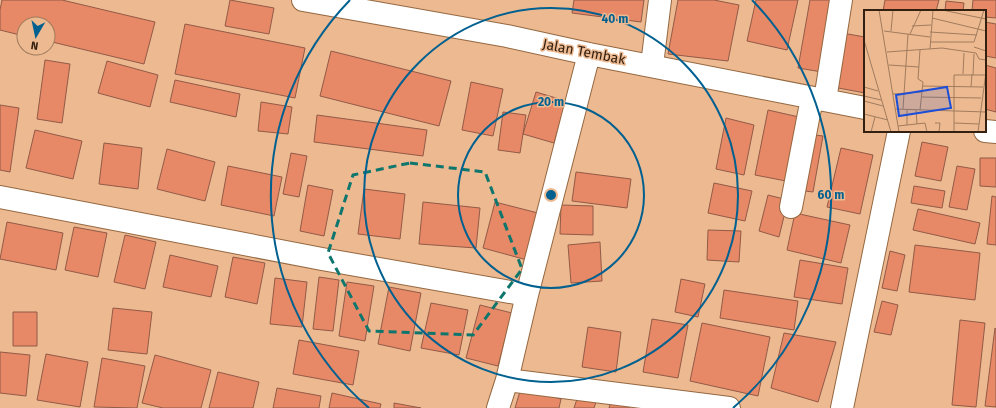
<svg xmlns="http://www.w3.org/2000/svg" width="996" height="408" font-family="'Fira Sans',sans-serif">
	<rect width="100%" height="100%" fill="#ecb991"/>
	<path fill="#e78866" stroke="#925b47" d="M 2,0 L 62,0 L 155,22 L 144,64 L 48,41 L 48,24 L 24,24 L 24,36 L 0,30 L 0,10 Z
		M 230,0 L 274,8 L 269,34 L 225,26 Z
		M 574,0 L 644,0 L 641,22 L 572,13 Z
		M 678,0 L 714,0 L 739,5 L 728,61 L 668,54 Z
		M 756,0 L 798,0 L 787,50 L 747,41 Z
		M 810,0 L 835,0 L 822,72 L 798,68 Z
		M 885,0 L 939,0 L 936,11 L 883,11 Z
		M 973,0 L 996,0 L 996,18 L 985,17 L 985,11 L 972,11 Z
		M 946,1 L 964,3 L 963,11 L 945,11 Z
		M 985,22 L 996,24 L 996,58 L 985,56 Z
		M 185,24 L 305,48 L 295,98 L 175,74 Z
		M 842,33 L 865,37 L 865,93 L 833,87 Z
		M 331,51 L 451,81 L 439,126 L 320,96 Z
		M 45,60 L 70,64 L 62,123 L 37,119 Z
		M 107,61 L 158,75 L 150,107 L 98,93 Z
		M 985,65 L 996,68 L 996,112 L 985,109 Z
		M 175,80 L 240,94 L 236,117 L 170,102 Z
		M 471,82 L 503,89 L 493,136 L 462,130 Z
		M 536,92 L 566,101 L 554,143 L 523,134 Z
		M 261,102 L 292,107 L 288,134 L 258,131 Z
		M 0,105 L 19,108 L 10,172 L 0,170 Z
		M 768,110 L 799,117 L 786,181 L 755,175 Z
		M 503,112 L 526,115 L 520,153 L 498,150 Z
		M 317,115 L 427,130 L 423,156 L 314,142 Z
		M 726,118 L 754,125 L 744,175 L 716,169 Z
		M 35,130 L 82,141 L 73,179 L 26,168 Z
		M 807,134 L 823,136 L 813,192 L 797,190 Z
		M 922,142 L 948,147 L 941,181 L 915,176 Z
		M 104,143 L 142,148 L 138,189 L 99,184 Z
		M 841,148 L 873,155 L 860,214 L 827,207 Z
		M 167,149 L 215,162 L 205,201 L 157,189 Z
		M 291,153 L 307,156 L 299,197 L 283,194 Z
		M 980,158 L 996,158 L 996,187 L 980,186 Z
		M 228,166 L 282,177 L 274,216 L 221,205 Z
		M 957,166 L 975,169 L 967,210 L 949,207 Z
		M 576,172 L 631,179 L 627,208 L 572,201 Z
		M 714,183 L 752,191 L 745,221 L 708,213 Z
		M 308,185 L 333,190 L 324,236 L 300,231 Z
		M 914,186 L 945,191 L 942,208 L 911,203 Z
		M 364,189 L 405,194 L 400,239 L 358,234 Z
		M 768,195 L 788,200 L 779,237 L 759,231 Z
		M 992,196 L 996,197 L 996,245 L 987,244 Z
		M 423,202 L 480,208 L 476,248 L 419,244 Z
		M 495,202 L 538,213 L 527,260 L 483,248 Z
		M 561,205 L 593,206 L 593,235 L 560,234 Z
		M 918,209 L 980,223 L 975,244 L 913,230 Z
		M 795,213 L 850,225 L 841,263 L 787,250 Z
		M 7,222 L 63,233 L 56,270 L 0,259 Z
		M 74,227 L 107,233 L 98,277 L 65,270 Z
		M 708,230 L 741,231 L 739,262 L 707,260 Z
		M 125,235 L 156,242 L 145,289 L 114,282 Z
		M 600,242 L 602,281 L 571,283 L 568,245 Z
		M 915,245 L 980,253 L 975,300 L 909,292 Z
		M 890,251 L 905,255 L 897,291 L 882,288 Z
		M 170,255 L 218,266 L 211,297 L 163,287 Z
		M 233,257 L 265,263 L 257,304 L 225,297 Z
		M 800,260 L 848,268 L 842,304 L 794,297 Z
		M 319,277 L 339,280 L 333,331 L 313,329 Z
		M 275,278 L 307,282 L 302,327 L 270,324 Z
		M 681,279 L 705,284 L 698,317 L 675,312 Z
		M 347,282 L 374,286 L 365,341 L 339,336 Z
		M 389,287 L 421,293 L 410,351 L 378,344 Z
		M 724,290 L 798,301 L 794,330 L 720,318 Z
		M 882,301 L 898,305 L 891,335 L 874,332 Z
		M 431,303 L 468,310 L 459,355 L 421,348 Z
		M 480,305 L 512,313 L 498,366 L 466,358 Z
		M 113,308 L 152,312 L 147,354 L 108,350 Z
		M 13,312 L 37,312 L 37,346 L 13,346 Z
		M 652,319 L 688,325 L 678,378 L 643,372 Z
		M 960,320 L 985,323 L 976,407 L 952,405 Z
		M 702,323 L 770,337 L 758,396 L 690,381 Z
		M 588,327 L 621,332 L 616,372 L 582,367 Z
		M 995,328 L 996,329 L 996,407 L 985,406 Z
		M 784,333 L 836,342 L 818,402 L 771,388 Z
		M 299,340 L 359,351 L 353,385 L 293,374 Z
		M 0,352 L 30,355 L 26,396 L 0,393 Z
		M 46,354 L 88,362 L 80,407 L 37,400 Z
		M 155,355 L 211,370 L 201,408 L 163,408 L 142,403 Z
		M 102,358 L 145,366 L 137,408 L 94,407 Z
		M 218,372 L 259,382 L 253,408 L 209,408 Z
		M 277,388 L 321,396 L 319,408 L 273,408 Z
		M 521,388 L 561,399 L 559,408 L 515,408 Z
		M 332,393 L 381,404 L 380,408 L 329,408 Z
		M 613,394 L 631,400 L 629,408 L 609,408 Z
		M 578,396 L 596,402 L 594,408 L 574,408 Z
		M 394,403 L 421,408 L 394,408 Z"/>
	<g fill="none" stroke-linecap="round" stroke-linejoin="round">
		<defs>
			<path id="minor" d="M 303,0 L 507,36 L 589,54 L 865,108
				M 652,65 L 660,0
				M 825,100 L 841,0
				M 985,131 L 996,132
				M 0,197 L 322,259 L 527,295
				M 791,207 L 812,98
				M 507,380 L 729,408
				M 498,408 L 507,380 L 527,295 L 589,54
				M 842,408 L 899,131"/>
		</defs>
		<use href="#minor" stroke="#956841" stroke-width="24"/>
		<use href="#minor" stroke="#fff" stroke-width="22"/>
	</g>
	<path fill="none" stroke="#0f766e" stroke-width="3" stroke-dasharray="8 5" stroke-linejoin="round" d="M 410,163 L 485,172 L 522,269 L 473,335 L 369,331 L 328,253 L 353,175 Z"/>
	<g fill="none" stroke="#00608f" stroke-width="2">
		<circle cx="551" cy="195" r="93"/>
		<circle cx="551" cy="195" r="187"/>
		<path d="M369 408A280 280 0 0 1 350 0M752 0A280 280 0 0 1 733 408"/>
	</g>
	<g text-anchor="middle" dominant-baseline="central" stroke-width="3" stroke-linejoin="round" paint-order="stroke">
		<g font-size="14" fill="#332010" stroke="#ecb991">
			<text transform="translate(584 52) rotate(11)">Jalan Tembak</text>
		</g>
	</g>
	<g transform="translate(864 10)">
		<rect width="122" height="122" fill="#ecb991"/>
		<path fill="none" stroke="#a27c5d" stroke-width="1" d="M 15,0 L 35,122M 78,0 L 122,9M 68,8 L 122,21M 48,16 L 67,15M 20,21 L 66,27M 27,21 L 29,0M 66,22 L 113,25M 46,24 L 57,0M 0,30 L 27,122M 66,32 L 110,32 L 120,0M 110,37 L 122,41M 66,39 L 69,0M 23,42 L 78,38 L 112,43 L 115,49 L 122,50M 25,55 L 55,57M 99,64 L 100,43M 109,65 L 110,44M 58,76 L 119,77M 0,77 L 14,81M 107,77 L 108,64M 29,84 L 57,82M 0,86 L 17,90M 57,87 L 117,88M 0,91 L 19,96M 31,99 L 122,102M 39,99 L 44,24M 52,100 L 53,114M 56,100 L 59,72 L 54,69 L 56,40M 0,104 L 24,110M 71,113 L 76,113 L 75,122M 90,113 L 115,114M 43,115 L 43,99M 34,116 L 61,113 L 63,122M 7,122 L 11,107M 90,122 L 90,65 L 121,65M 114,122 L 122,62"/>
		<path fill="#1d4ed8" fill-opacity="0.15" stroke="#1d4ed8" stroke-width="2" d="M 83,77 L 87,98 L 35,106 L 32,85 Z"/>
		<rect width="122" height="122" fill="none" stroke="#332010" stroke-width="2"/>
	</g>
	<circle cx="551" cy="195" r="6" fill="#00608f" stroke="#ecb991" stroke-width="2"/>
	<g font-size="12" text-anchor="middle" font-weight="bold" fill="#00608f" stroke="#ecb991" stroke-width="3" stroke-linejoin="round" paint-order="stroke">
		<text x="615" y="23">40 m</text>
		<text x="551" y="106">20 m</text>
		<text x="831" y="199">60 m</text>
	</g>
	<g transform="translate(36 36) rotate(189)"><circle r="19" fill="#ecb991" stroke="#a27c5d"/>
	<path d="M0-3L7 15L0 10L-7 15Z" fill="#00608f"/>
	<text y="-6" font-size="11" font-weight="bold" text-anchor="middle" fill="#332010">N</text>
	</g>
</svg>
